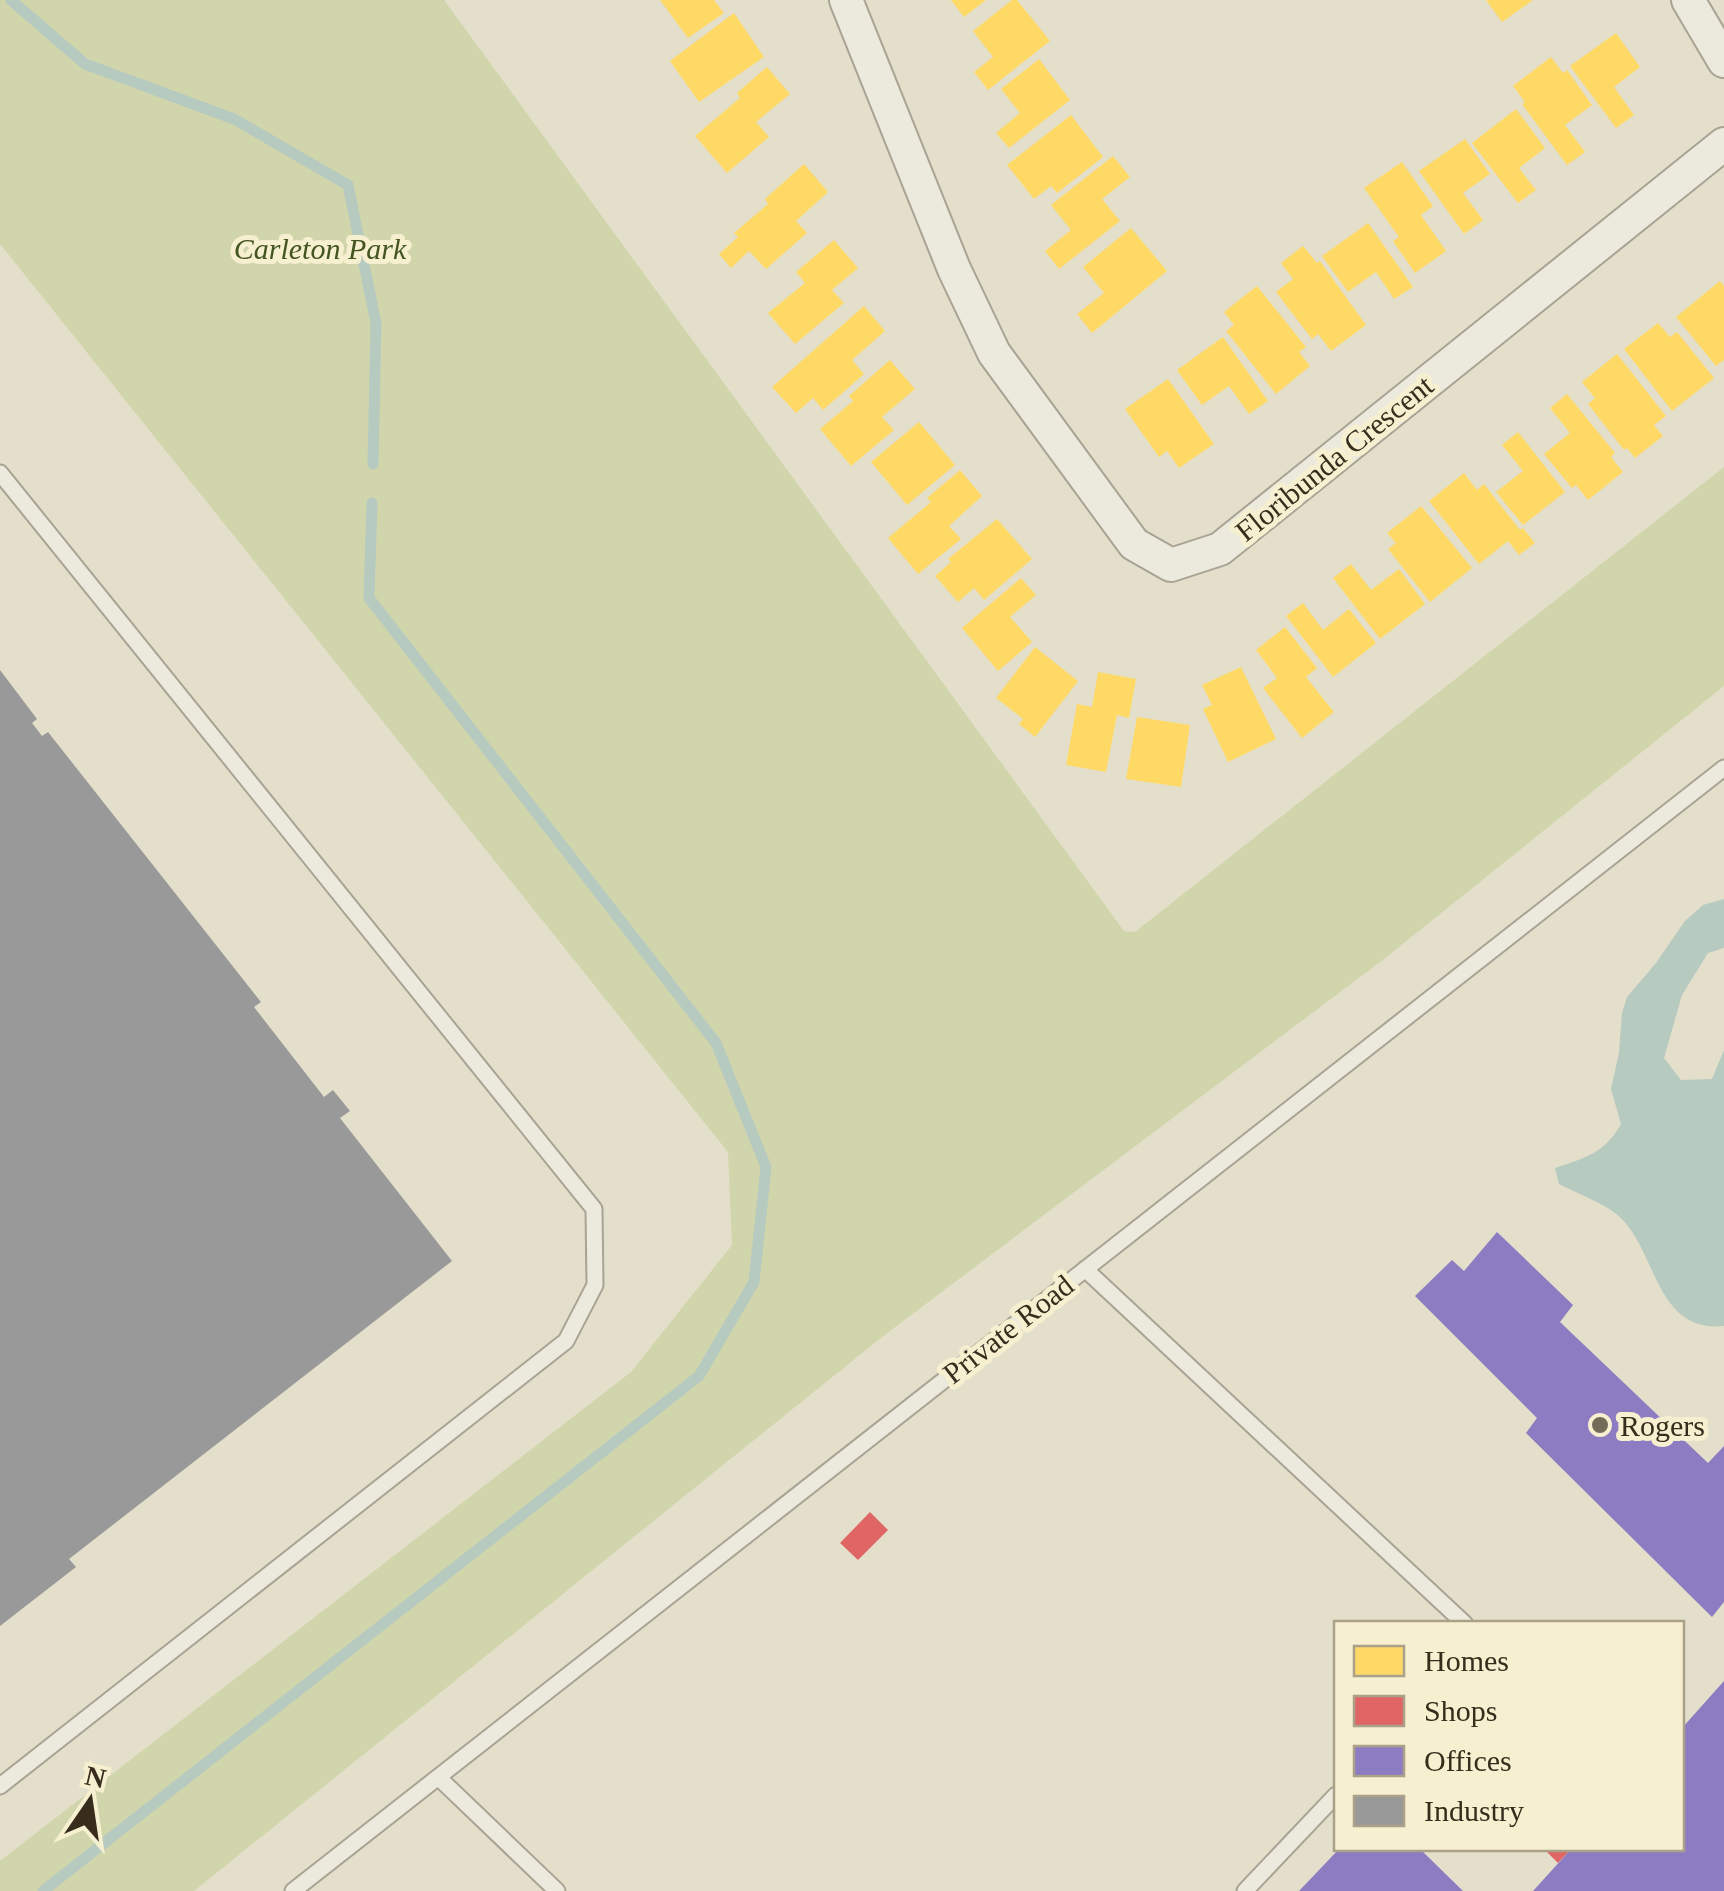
<svg xmlns="http://www.w3.org/2000/svg" width="1724" height="1891" font-family="'Times New Roman',serif">
	<rect width="100%" height="100%" fill="#e4dfca"/>
	<path fill="#d1d5ac" d="M 0,0 L 444,0 L 1124,931 L 1135,932 L 1724,467 L 1724,686 L 1384,959 L 882,1337 L 194,1891 L 0,1891 L 0,1861 L 631,1372 L 732,1245 L 728,1152 L 0,244 Z"/>
	<path fill="#b6cac0" d="M 1724,899 L 1724,948 L 1708,953 L 1682,995 L 1664,1058 L 1681,1080 L 1712,1079 L 1724,1050 L 1724,1326 C 1657,1333 1657,1255 1622,1219 C 1607,1204 1578,1194 1559,1184 L 1555,1168 C 1585,1158 1605,1153 1621,1124 L 1611,1089 L 1619,1053 L 1622,1013 L 1627,997 L 1656,963 L 1685,921 L 1703,905 Z"/>
	<path fill="#ffd966" d="M 660,0 L 714,0 L 724,13 L 688,38 Z
		M 951,0 L 986,0 L 964,17 Z
		M 1012,0 L 1017,0 L 1050,41 L 988,90 L 974,72 L 993,57 L 973,31 Z
		M 1486,0 L 1533,0 L 1502,22 Z
		M 734,13 L 764,57 L 699,102 L 670,61 Z
		M 1616,33 L 1640,67 L 1614,87 L 1634,115 L 1616,128 L 1570,66 Z
		M 1551,57 L 1563,73 L 1567,70 L 1592,105 L 1565,125 L 1585,152 L 1567,165 L 1522,104 L 1525,102 L 1513,86 Z
		M 1039,59 L 1070,100 L 1009,148 L 996,133 L 1020,113 L 1001,89 Z
		M 767,67 L 790,94 L 756,122 L 769,137 L 727,173 L 695,136 L 740,98 L 737,93 Z
		M 1516,109 L 1545,148 L 1519,168 L 1536,190 L 1518,203 L 1472,143 Z
		M 1071,115 L 1103,157 L 1057,193 L 1051,186 L 1034,199 L 1007,165 Z
		M 1465,139 L 1490,174 L 1463,193 L 1483,220 L 1464,234 L 1419,171 Z
		M 1113,156 L 1130,177 L 1102,199 L 1120,221 L 1059,269 L 1045,251 L 1071,230 L 1051,205 Z
		M 1402,162 L 1433,206 L 1421,215 L 1446,251 L 1415,273 L 1393,241 L 1399,237 L 1364,188 Z
		M 804,164 L 828,192 L 796,221 L 807,233 L 766,269 L 749,251 L 731,268 L 719,254 L 738,237 L 734,233 L 768,204 L 765,199 Z
		M 1368,223 L 1413,287 L 1394,299 L 1376,272 L 1348,292 L 1322,256 Z
		M 1131,228 L 1167,271 L 1092,333 L 1077,314 L 1104,293 L 1083,267 Z
		M 834,240 L 858,268 L 832,290 L 844,303 L 795,344 L 768,313 L 805,283 L 796,272 Z
		M 1303,246 L 1317,263 L 1320,261 L 1366,325 L 1331,351 L 1318,334 L 1312,339 L 1276,292 L 1293,279 L 1281,263 Z
		M 1720,281 L 1724,286 L 1724,360 L 1716,366 L 1676,317 Z
		M 1257,286 L 1306,347 L 1299,352 L 1310,366 L 1276,394 L 1226,331 L 1234,325 L 1224,312 Z
		M 864,306 L 885,331 L 852,360 L 864,374 L 823,410 L 813,398 L 796,413 L 772,387 Z
		M 1658,323 L 1670,337 L 1677,332 L 1714,378 L 1672,411 L 1624,349 Z
		M 1223,337 L 1268,401 L 1249,414 L 1229,386 L 1202,405 L 1177,370 Z
		M 1617,354 L 1666,416 L 1654,425 L 1663,436 L 1635,458 L 1627,448 L 1624,450 L 1588,404 L 1595,398 L 1582,382 Z
		M 890,360 L 915,389 L 882,417 L 894,430 L 851,466 L 820,429 L 853,401 L 849,396 Z
		M 1168,379 L 1214,444 L 1179,468 L 1167,451 L 1159,457 L 1125,409 Z
		M 1567,394 L 1615,453 L 1611,457 L 1623,472 L 1588,500 L 1576,485 L 1572,488 L 1544,454 L 1570,433 L 1550,408 Z
		M 919,422 L 955,465 L 907,505 L 871,462 Z
		M 1518,432 L 1565,492 L 1523,525 L 1496,492 L 1523,471 L 1502,445 Z
		M 960,470 L 982,496 L 949,526 L 961,539 L 918,574 L 888,538 L 931,502 L 927,498 Z
		M 1464,473 L 1477,490 L 1484,484 L 1520,530 L 1523,528 L 1535,543 L 1519,555 L 1508,541 L 1479,564 L 1429,501 Z
		M 1421,506 L 1472,568 L 1430,602 L 1388,549 L 1396,543 L 1387,533 Z
		M 997,519 L 1032,559 L 984,600 L 974,588 L 958,602 L 935,576 L 951,562 L 948,559 Z
		M 1351,564 L 1371,590 L 1399,569 L 1425,604 L 1380,639 L 1333,578 Z
		M 1021,578 L 1036,595 L 1010,617 L 1032,642 L 998,671 L 962,628 Z
		M 1303,603 L 1323,630 L 1349,609 L 1376,643 L 1333,677 L 1286,616 Z
		M 1285,627 L 1317,668 L 1306,677 L 1334,712 L 1302,738 L 1263,688 L 1277,678 L 1256,650 Z
		M 1035,647 L 1078,681 L 1035,737 L 1019,724 L 1023,719 L 996,698 Z
		M 1241,667 L 1276,739 L 1228,762 L 1203,709 L 1212,705 L 1202,685 Z
		M 1098,672 L 1136,679 L 1129,718 L 1117,715 L 1106,772 L 1066,765 L 1077,704 L 1092,707 Z
		M 1137,717 L 1190,725 L 1181,787 L 1126,779 Z"/>
	<path fill="#e06666" d="M 870,1512 L 888,1530 L 858,1560 L 840,1543 Z
		M 1543,1848 L 1572,1848 L 1558,1863 Z"/>
	<path fill="#8e7cc3" d="M 1497,1232 L 1573,1305 L 1560,1322 L 1708,1463 L 1724,1446 L 1724,1602 L 1712,1617 L 1526,1433 L 1537,1418 L 1415,1296 L 1452,1260 L 1464,1271 Z
		M 1724,1681 L 1724,1891 L 1533,1891 L 1572,1848 L 1682,1848 L 1682,1728 Z
		M 1340,1848 L 1419,1848 L 1463,1891 L 1299,1891 Z"/>
	<path fill="#999" d="M 0,670 L 37,719 L 32,723 L 42,736 L 48,732 L 261,1002 L 254,1007 L 324,1097 L 333,1090 L 350,1111 L 340,1118 L 452,1261 L 69,1559 L 76,1567 L 0,1626 Z"/>
	<g fill="none" stroke-linecap="round" stroke-linejoin="round">
		<path stroke="#b6cac0" stroke-width="11" d="M 11,0 L 85,64 L 234,119 L 348,185 L 376,323 L 373,464
			M 43,1891 L 699,1376 L 754,1282 L 766,1167 L 716,1043 L 369,598 L 372,503"/>
		<defs>
			<path id="service" d="M 0,473 L 594,1209 L 595,1285 L 566,1341 L 0,1786
				M 1085,1269 L 1465,1624
				M 438,1777 L 557,1891
				M 293,1891 L 1724,768
				M 1245,1891 L 1336,1795"/>
			<path id="minor" d="M 846,0 L 954,269 L 994,353 L 1134,544 L 1171,565 L 1220,549 L 1724,144
				M 1688,0 L 1724,61"/>
		</defs>
		<use href="#service" stroke="#a9a394" stroke-width="19"/>
		<use href="#minor" stroke="#a9a394" stroke-width="36"/>
		<use href="#service" stroke="#ece9dd" stroke-width="15"/>
		<use href="#minor" stroke="#ece9dd" stroke-width="32"/>
	</g>
	<circle fill="#746b59" stroke="#f6efd0" stroke-width="4" cx="1600" cy="1425" r="10"/>
	<g text-anchor="middle" dominant-baseline="central" stroke-width="10" stroke-linejoin="round" paint-order="stroke">
		<g font-size="30" font-style="italic" fill="#452" stroke="#f6efd0">
			<text x="320" y="248">Carleton Park</text>
		</g>
		<g font-size="30" fill="#382c1c" stroke="#f6efd0">
			<text transform="translate(1334 458) rotate(-39)">Floribunda Crescent</text>
			<text transform="translate(1008 1329) rotate(-38)">Private Road</text>
		</g>
		<g font-size="30" fill="#382c1c" stroke="#f6efd0" text-anchor="start">
			<text x="1620" y="1425">Rogers</text>
		</g>
	</g>
	<rect x="1334" y="1621" width="350" height="230" fill="#f6efd0" stroke="#aaa188" stroke-width="2.5"/>
	<rect x="1354" y="1646" width="50" height="30" fill="#ffd966" stroke="#aaa188" stroke-width="2.5"/>
	<text x="1424" y="1671" font-size="30" fill="#382c1c">Homes</text>
	<rect x="1354" y="1696" width="50" height="30" fill="#e06666" stroke="#aaa188" stroke-width="2.5"/>
	<text x="1424" y="1721" font-size="30" fill="#382c1c">Shops</text>
	<rect x="1354" y="1746" width="50" height="30" fill="#8e7cc3" stroke="#aaa188" stroke-width="2.5"/>
	<text x="1424" y="1771" font-size="30" fill="#382c1c">Offices</text>
	<rect x="1354" y="1796" width="50" height="30" fill="#999999" stroke="#aaa188" stroke-width="2.5"/>
	<text x="1424" y="1821" font-size="30" fill="#382c1c">Industry</text>
	<g transform="translate(90 1801) rotate(13)" stroke="#f6efd0" stroke-width="8" paint-order="stroke">
	<path d="M0-8L18 38L0 25L-18 38Z" fill="#382c1c"/>
	<text y="-15" font-size="28" font-weight="bold" text-anchor="middle" fill="#382c1c">N</text>
	</g>
</svg>
